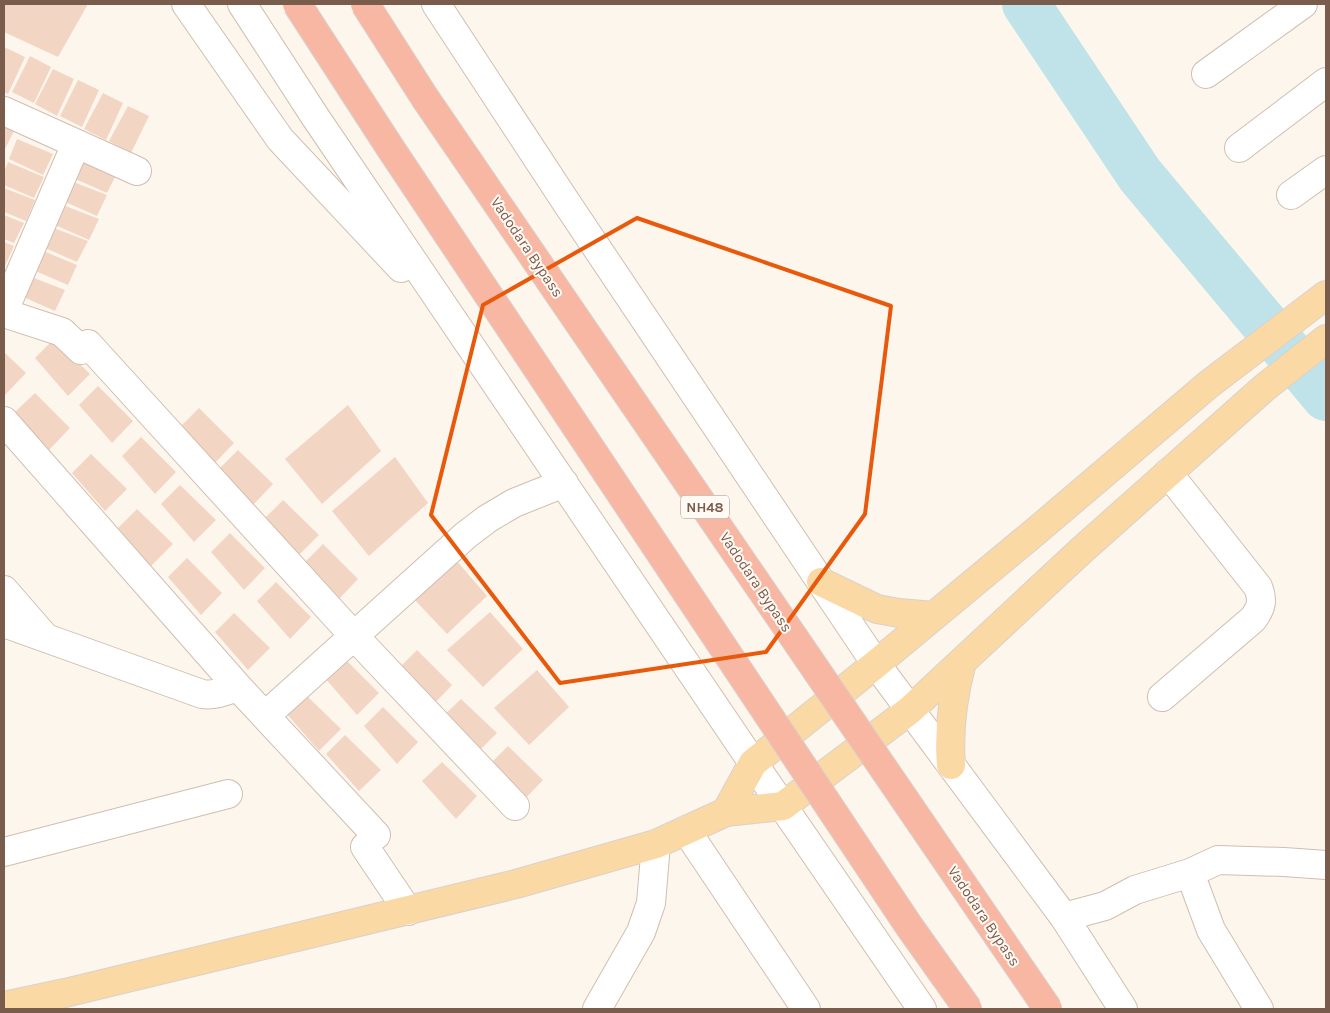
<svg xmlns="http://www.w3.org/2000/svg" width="1330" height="1013" font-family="Karla,sans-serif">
	<rect width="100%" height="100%" fill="#fdf6ec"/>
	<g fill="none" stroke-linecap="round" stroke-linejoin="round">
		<path stroke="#bfe3e8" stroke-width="48" d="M 1026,4 L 1140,175 L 1326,397"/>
	</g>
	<path fill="#f3d5c3" d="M 5,4 L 88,4 L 58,57 L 4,32 Z
		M 4,47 L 25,57 L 8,94 L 4,92 Z
		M 30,56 L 51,67 L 34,103 L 12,92 Z
		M 53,69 L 74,79 L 57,116 L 35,104 Z
		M 78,80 L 99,90 L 82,127 L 60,116 Z
		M 103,93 L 123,103 L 106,140 L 84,129 Z
		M 128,106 L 149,116 L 131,153 L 109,141 Z
		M 4,127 L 14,131 L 4,151 Z
		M 17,139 L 53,154 L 43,175 L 9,159 Z
		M 81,158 L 117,173 L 107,193 L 73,178 Z
		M 8,162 L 44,177 L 34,198 L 4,185 L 4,172 Z
		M 71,181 L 107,195 L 97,216 L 63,201 Z
		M 4,188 L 35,200 L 26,221 L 4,212 Z
		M 63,205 L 99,219 L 89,240 L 55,225 Z
		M 4,215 L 24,223 L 14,243 L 4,239 Z
		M 51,227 L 88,241 L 77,262 L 43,247 Z
		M 4,242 L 14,246 L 4,268 Z
		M 41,250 L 77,265 L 68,285 L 33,270 Z
		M 29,276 L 65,290 L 55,311 L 21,296 Z
		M 54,339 L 90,374 L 68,396 L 35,358 Z
		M 4,352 L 26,373 L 4,396 Z
		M 98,386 L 133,421 L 112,443 L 79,405 Z
		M 35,393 L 70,428 L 49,450 L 15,412 Z
		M 348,405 L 381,451 L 322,504 L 285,459 Z
		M 199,408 L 234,443 L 213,465 L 179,428 Z
		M 141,437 L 176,472 L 155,494 L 122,456 Z
		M 238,450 L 273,484 L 252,506 L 219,469 Z
		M 91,454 L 127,489 L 105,511 L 72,473 Z
		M 395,457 L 428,503 L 369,556 L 332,511 Z
		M 180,485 L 216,520 L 194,542 L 161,504 Z
		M 283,500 L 319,535 L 297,557 L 264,519 Z
		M 137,509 L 173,544 L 151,566 L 118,528 Z
		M 230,533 L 265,568 L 244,590 L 211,552 Z
		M 323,544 L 358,579 L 337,601 L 304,563 Z
		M 187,558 L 222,593 L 201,615 L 168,577 Z
		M 455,559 L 487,596 L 447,634 L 412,597 Z
		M 276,582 L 311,617 L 290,639 L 257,601 Z
		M 490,612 L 523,649 L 483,687 L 447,650 Z
		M 234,613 L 270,648 L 248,670 L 215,632 Z
		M 417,650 L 452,685 L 431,707 L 397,670 Z
		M 344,658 L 379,693 L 357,715 L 324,677 Z
		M 537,670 L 569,707 L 529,745 L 494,708 Z
		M 305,694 L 341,729 L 319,751 L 286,713 Z
		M 461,699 L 497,733 L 475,755 L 442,717 Z
		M 383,707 L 418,742 L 397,764 L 364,726 Z
		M 345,735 L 381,770 L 359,791 L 326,754 Z
		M 508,746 L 543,780 L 522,802 L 489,765 Z
		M 442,762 L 477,796 L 456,819 L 422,781 Z"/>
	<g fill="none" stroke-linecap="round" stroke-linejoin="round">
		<defs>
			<path id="minor" d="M 186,4 L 280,139 L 401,268
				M 242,4 L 314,115 L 753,763 L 922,1009
				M 436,4 L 566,202 L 876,664 L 1064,917 L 1123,1009
				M 1206,74 L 1303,4
				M 4,111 L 137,171
				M 1239,148 L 1326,82
				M 1291,195 L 1326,170
				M 10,297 L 76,144
				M 4,313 L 62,332 L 81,350
				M 88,344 L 354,636 L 515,806
				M 4,421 L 238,687 L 376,835
				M 4,590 L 44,636
				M 4,623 L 202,694 C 216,696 225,691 238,687
				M 1162,697 L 1253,619 C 1262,607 1263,600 1258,587 L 1168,473
				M 265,716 L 466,535 L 487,519 L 514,503 L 564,483
				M 686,830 L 806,1009
				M 365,847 L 408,911
				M 4,852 L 228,794
				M 1190,873 L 1211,930 L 1259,1009
				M 1064,917 L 1105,906 L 1135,890 L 1190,873 L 1218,860 L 1284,862 L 1326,865
				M 597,1009 L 641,932 L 651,903 L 656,844"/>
			<path id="major" d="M 821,582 L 877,609 L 899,613 L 934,616
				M 951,765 C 948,730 953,696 962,662
				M 726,812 L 753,763 L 876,664 L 1035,532 L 1209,384 L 1326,295
				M 4,1006 L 65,993 L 516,884 L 656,844 L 726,812 L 783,806 L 910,710 L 1083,549 L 1264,388 L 1326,339"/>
		</defs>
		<use href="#minor" stroke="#d1beb0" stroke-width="30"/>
		<use href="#major" stroke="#dad1cd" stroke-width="30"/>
		<use href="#minor" stroke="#fff" stroke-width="28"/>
		<use href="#major" stroke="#fbd9a5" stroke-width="28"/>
		<defs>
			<path id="highway-bridge" d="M 297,4 L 389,146 L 909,926 L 968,1009
				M 365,4 L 425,98 L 1048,1009"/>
		</defs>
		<use href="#highway-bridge" stroke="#dad1cd" stroke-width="30" stroke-linecap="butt"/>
		<use href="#highway-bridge" stroke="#f7b7a3" stroke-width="28"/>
	</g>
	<path fill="none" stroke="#e8590c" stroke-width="4" stroke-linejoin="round" d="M 637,218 L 891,306 L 865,514 L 766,652 L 560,683 L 431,515 L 483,305 Z"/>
	<g text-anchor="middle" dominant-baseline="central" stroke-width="4" stroke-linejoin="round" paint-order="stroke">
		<rect fill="#fffaf3" stroke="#a28b7f" stroke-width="1" x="681" y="495.5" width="48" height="23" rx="4"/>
		<g font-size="14" font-weight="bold" fill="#7a5c4d">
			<text x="705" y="507">NH48</text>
		</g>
		<g font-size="15" fill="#7a5c4d" stroke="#fffaf3">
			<text transform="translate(527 247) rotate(56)">Vadodara Bypass</text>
			<text transform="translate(756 582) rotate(56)">Vadodara Bypass</text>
			<text transform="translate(984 916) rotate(56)">Vadodara Bypass</text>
		</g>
	</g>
	<rect width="1330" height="1013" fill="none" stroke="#7a5c4d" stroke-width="10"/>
</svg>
